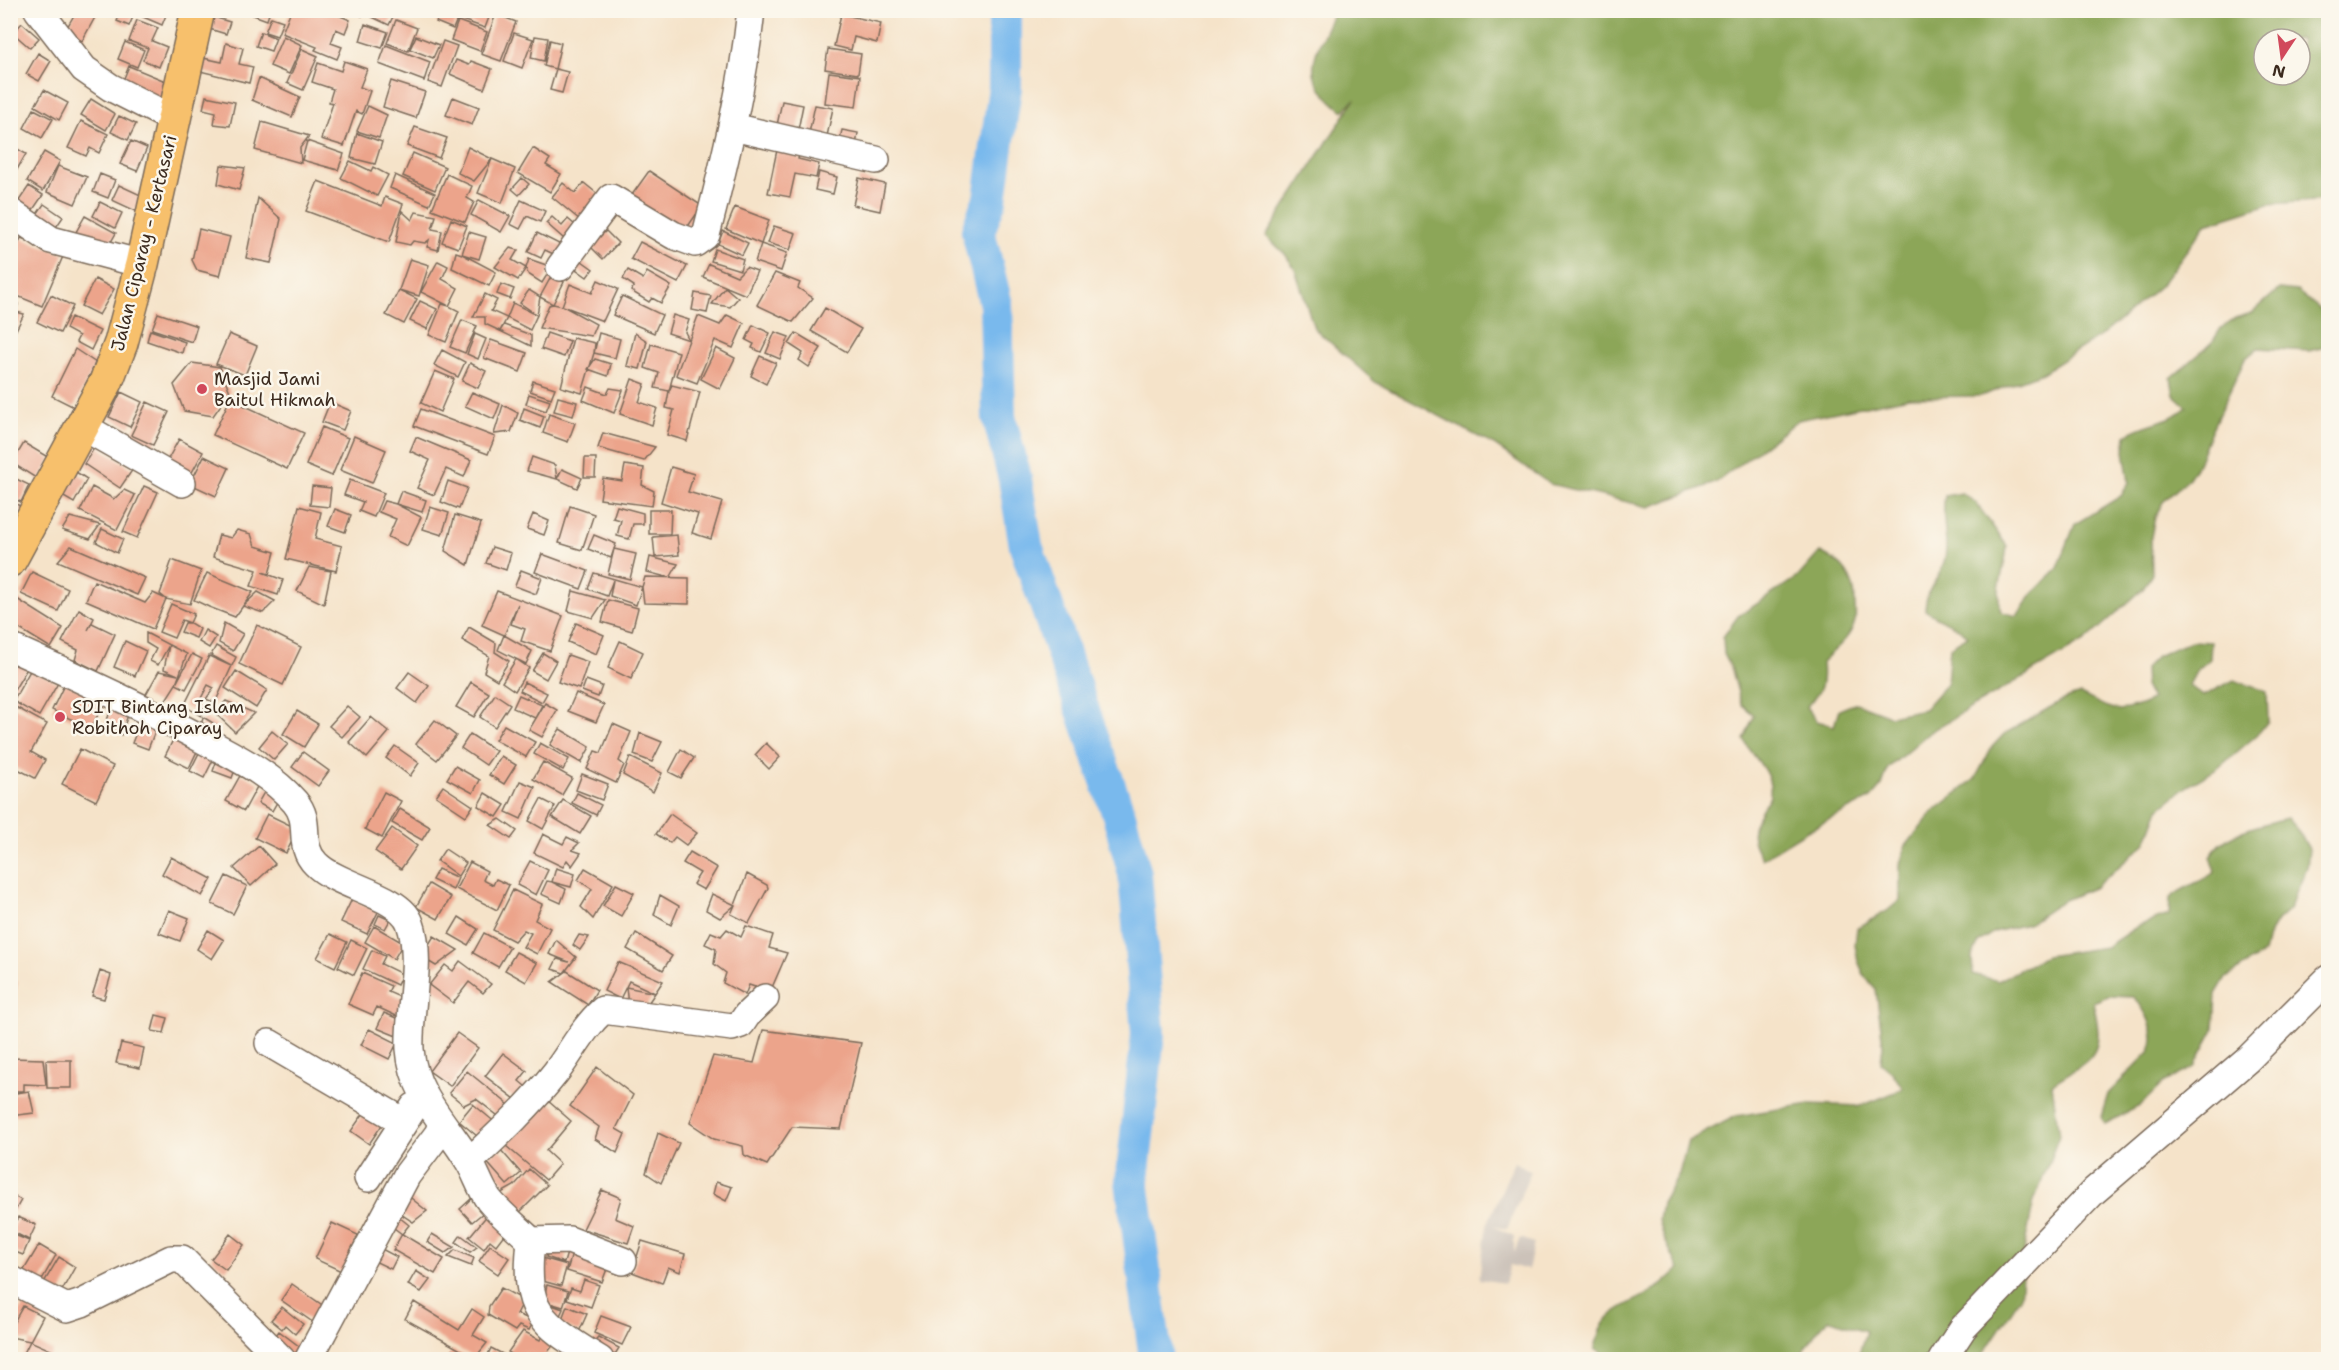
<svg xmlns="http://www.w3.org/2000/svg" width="2339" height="1370" font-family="'Shantell Sans',sans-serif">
	<rect width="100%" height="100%" fill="#fbf7ec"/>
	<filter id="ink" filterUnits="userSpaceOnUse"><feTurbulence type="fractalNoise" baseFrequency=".0167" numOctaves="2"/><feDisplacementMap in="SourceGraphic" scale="12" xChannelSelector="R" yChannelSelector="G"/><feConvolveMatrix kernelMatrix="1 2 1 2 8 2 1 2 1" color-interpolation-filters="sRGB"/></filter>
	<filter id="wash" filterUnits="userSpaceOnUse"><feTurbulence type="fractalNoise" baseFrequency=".008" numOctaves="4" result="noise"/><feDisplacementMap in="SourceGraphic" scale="24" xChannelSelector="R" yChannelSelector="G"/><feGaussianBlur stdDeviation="1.35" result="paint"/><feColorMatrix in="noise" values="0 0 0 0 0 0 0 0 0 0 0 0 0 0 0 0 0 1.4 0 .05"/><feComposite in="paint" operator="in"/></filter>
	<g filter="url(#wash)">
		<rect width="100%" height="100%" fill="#f5e3c9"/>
		<path fill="#ccc2b9" d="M 1514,1162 L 1531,1171 L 1507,1229 L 1492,1226 L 1514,1236 L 1514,1253 L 1520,1238 L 1534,1243 L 1528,1270 L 1510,1265 L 1505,1283 L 1479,1279 L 1487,1225 Z"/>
		<path fill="#8ca659" stroke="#64683c" stroke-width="1.5" fill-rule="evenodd" d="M 1334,11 L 2328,11 L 2328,200 L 2269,204 L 2206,224 L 2161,285 L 2105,333 L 2042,373 L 1981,396 L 1909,397 L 1798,420 L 1715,483 L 1649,507 L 1550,484 L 1494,445 L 1375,382 L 1314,328 L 1295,269 L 1285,254 L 1266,236 L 1355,99 L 1343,111 C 1296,74 1315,58 1334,11 ZM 2264,39 L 2300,39 L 2300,75 L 2264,75 Z
			M 2279,289 L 2297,291 L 2326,314 L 2328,339 L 2325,347 L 2309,351 L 2258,348 L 2245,359 L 2210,433 L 2198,464 L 2189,478 L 2163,502 L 2155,517 L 2151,537 L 2152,574 L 2143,589 L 2085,641 L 1931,731 L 1888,768 L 1882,785 L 1871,798 L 1807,831 L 1762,859 C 1747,836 1751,829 1763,807 C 1765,803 1770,798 1770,794 C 1773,772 1752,757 1744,740 L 1754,715 L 1741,704 L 1732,670 L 1724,654 L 1723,637 L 1738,616 L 1797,578 L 1820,552 C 1843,563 1855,576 1855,602 C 1855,608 1856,616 1855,621 C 1851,638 1834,650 1822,662 C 1824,685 1822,691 1806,707 L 1817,721 L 1834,726 L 1839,710 L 1856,703 L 1890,716 L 1924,709 L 1947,683 L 1950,647 L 1968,636 C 1955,624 1939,620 1925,610 C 1927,583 1939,582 1944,562 C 1950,542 1940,519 1945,496 L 1962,493 L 1976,503 L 2007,546 C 2005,572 1994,587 2001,612 L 2017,616 L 2032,594 L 2058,568 L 2075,524 L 2121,496 L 2129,482 L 2124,451 L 2126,435 C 2146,422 2169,423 2187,407 L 2174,395 L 2171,378 L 2211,344 L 2221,328 L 2235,318 L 2252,313 Z
			M 2191,641 L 2211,642 L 2210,659 L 2197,670 L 2189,685 L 2203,696 L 2234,680 L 2267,692 L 2268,721 L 2258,734 L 2217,769 L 2186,787 L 2159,809 L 2146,843 L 2095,887 L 2064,900 L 2028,924 L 1994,932 L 1979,942 L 1972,957 L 1973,974 L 1998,981 L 2046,956 L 2106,947 L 2138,926 L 2169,915 L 2170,898 C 2184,886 2200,883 2215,872 L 2210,857 C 2226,830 2258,826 2287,818 L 2299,832 L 2309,849 L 2307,867 L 2289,910 L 2277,921 L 2268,936 L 2264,953 L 2225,979 L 2216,994 L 2214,1029 L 2194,1067 L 2164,1082 L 2140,1106 L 2105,1124 L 2101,1117 L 2108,1094 L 2150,1051 C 2159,1034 2146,1011 2134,997 L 2108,996 L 2093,1002 C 2106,1056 2094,1057 2052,1084 L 2059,1136 L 2034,1201 L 2025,1243 L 2020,1298 L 1980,1359 L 1857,1359 L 1866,1331 L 1828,1319 L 1816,1333 L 1798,1359 L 1612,1359 L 1595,1349 C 1601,1307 1628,1308 1657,1288 C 1665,1283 1672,1275 1679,1269 L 1664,1238 L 1659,1220 L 1662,1203 L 1679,1174 L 1688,1141 L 1736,1116 L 1810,1104 L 1861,1106 L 1903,1089 L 1893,1073 L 1881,1063 L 1883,1045 L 1876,989 L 1865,977 L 1858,961 L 1855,945 L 1857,928 L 1887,911 L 1900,900 L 1900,864 L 1905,847 L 1933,812 L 1975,779 L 1992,747 L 2004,734 L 2063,700 L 2080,694 C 2114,710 2116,717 2152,700 L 2145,686 L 2144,669 L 2157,656 Z"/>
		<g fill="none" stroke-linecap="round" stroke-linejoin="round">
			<path stroke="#79b9ed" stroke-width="34" d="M 1005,10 L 1005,87 L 990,199 L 978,231 L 996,305 L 999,417 L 1015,479 L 1026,546 L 1119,815 L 1135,874 L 1148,1034 L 1132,1181 L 1156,1360"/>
		</g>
		<g id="blocks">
			<path fill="#eca48b" d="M 77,10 L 99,10 L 82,41 L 65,31 Z
				M 122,10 L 136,10 L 129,26 L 117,21 Z
				M 144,10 L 168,10 L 162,25 L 141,16 Z
				M 240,10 L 270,10 L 267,20 Z
				M 291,10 L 326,10 L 350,20 L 345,33 L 336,29 L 331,43 L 342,47 L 337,59 L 315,50 L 317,47 L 282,33 Z
				M 349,10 L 364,10 L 362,16 Z
				M 367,10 L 396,10 L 389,25 L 372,17 L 374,13 Z
				M 440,10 L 461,10 L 453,29 L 436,22 Z
				M 465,10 L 491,12 L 485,28 L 462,20 Z
				M 496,14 L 516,22 L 501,61 L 481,54 Z
				M 841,14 L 881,23 L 877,43 L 854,37 L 851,50 L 834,46 Z
				M 210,16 L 230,22 L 226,34 L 206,28 Z
				M 271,17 L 283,21 L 277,36 L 265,32 Z
				M 137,20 L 158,28 L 152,41 L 167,47 L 159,67 L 143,60 L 148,48 L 129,41 Z
				M 396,20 L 417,28 L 408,51 L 387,43 Z
				M 458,21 L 487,32 L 480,51 L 451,40 Z
				M 22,23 L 39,38 L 30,48 L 13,33 Z
				M 365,24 L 388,32 L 382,48 L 360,41 Z
				M 261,32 L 276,38 L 271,51 L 256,46 Z
				M 514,33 L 533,39 L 522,68 L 504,61 Z
				M 283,36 L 302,45 L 289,74 L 270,66 Z
				M 416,36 L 439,45 L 433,58 L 410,49 Z
				M 535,36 L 548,38 L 544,61 L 531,58 Z
				M 550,40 L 561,43 L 555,69 L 544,66 Z
				M 443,41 L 457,46 L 442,87 L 428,82 Z
				M 125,42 L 144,50 L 137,67 L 118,59 Z
				M 226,43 L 243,48 L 239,64 L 253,67 L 249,83 L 200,71 L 203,58 L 222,62 Z
				M 386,45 L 430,62 L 424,81 L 379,64 Z
				M 302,49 L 318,56 L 303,90 L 287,83 Z
				M 828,49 L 861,54 L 858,74 L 825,69 Z
				M 38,53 L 51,61 L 39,81 L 26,74 Z
				M 456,60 L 469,65 L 471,61 L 492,69 L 484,89 L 450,74 Z
				M 344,61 L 367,69 L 360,87 L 370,91 L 362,114 L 356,111 L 344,146 L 321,139 L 333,103 L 329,102 L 333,89 L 312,82 L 318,63 L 341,71 Z
				M 129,66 L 170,83 L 160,105 L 120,88 Z
				M 556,69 L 568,72 L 562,93 L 550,90 Z
				M 829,72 L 860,76 L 856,107 L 825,103 Z
				M 259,78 L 300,97 L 292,117 L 252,100 Z
				M 391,81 L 425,92 L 416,118 L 383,107 Z
				M 44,90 L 68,103 L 59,120 L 35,106 Z
				M 206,96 L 235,102 L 230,126 L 214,124 L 216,112 L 203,109 Z
				M 453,97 L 479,107 L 472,125 L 446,115 Z
				M 91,99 L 115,114 L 106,130 L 81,115 Z
				M 782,101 L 803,105 L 797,135 L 776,130 Z
				M 815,105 L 833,108 L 826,141 L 808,138 Z
				M 368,106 L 387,115 L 379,138 L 357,131 Z
				M 34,109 L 53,119 L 42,138 L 24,128 Z
				M 119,116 L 136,124 L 128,140 L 111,132 Z
				M 81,121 L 108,134 L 99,153 L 90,148 L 86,156 L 68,148 Z
				M 262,122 L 309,136 L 300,148 L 301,163 L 255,150 Z
				M 415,127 L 447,138 L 439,158 L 407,146 Z
				M 842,130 L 858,133 L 855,151 L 838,148 Z
				M 357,133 L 382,142 L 375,164 L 351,158 Z
				M 131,141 L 147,148 L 137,171 L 120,164 Z
				M 307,141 L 344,154 L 338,170 L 302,160 Z
				M 778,145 L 800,149 L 798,159 L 819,164 L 816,178 L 795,174 L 790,197 L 768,193 Z
				M 14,147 L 26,154 L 15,173 L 10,171 L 10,153 Z
				M 468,147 L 492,159 L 474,181 L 458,173 Z
				M 533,148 L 550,159 L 546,165 L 561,174 L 550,192 L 518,173 Z
				M 44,152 L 60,161 L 43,191 L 27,181 Z
				M 413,153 L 445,167 L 435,190 L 403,176 Z
				M 492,159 L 515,169 L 502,203 L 478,193 Z
				M 350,161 L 371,171 L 373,167 L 388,175 L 377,196 L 341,178 Z
				M 221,165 L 245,168 L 239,190 L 218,184 Z
				M 58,166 L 87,177 L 75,204 L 47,192 Z
				M 649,171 L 702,206 L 682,235 L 629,199 Z
				M 819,172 L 837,177 L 833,194 L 815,190 Z
				M 100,174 L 115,180 L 108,198 L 93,192 Z
				M 447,174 L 472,186 L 467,198 L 474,202 L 465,222 L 432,209 Z
				M 395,175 L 435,193 L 429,205 L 390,188 Z
				M 522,178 L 529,184 L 519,195 L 512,189 Z
				M 859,178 L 885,184 L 880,211 L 853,205 Z
				M 318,181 L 382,206 L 385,197 L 403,204 L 389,242 L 306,211 Z
				M 563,183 L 575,193 L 584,183 L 600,196 L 580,220 L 552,197 Z
				M 119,185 L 145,197 L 138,212 L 112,200 Z
				M 29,186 L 43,195 L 28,217 L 14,208 Z
				M 258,198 L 281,219 L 271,263 L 246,258 Z
				M 479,200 L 510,216 L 501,232 L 471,215 Z
				M 521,200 L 545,211 L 540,222 L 527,216 L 520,229 L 510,224 Z
				M 100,202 L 122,213 L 115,228 L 93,216 Z
				M 44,204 L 63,217 L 52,233 L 33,220 Z
				M 735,207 L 769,220 L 761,244 L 787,253 L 781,271 L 755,262 L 761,244 L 726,229 Z
				M 402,211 L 412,220 L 416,212 L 436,216 L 432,229 L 442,231 L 438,250 L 427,247 L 429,240 L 425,243 L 413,241 L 410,245 L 396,242 Z
				M 85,216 L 116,233 L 107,249 L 76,232 Z
				M 552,217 L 562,226 L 568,219 L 575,225 L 571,245 L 546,223 Z
				M 451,219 L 467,226 L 458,248 L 442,242 Z
				M 774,226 L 796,233 L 790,250 L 768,243 Z
				M 199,229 L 230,237 L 220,276 L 197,270 L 192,260 Z
				M 606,231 L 618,243 L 603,259 L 590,246 Z
				M 723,231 L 748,243 L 742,255 L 718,244 Z
				M 469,232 L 486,237 L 479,259 L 462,254 L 496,272 L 489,286 L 452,268 L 456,252 L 462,254 Z
				M 537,233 L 567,248 L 562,258 L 545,250 L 541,258 L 528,252 Z
				M 21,238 L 64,254 L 42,306 L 10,293 L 10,263 Z
				M 640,242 L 687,266 L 678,283 L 631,259 Z
				M 510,248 L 518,250 L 512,260 L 526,268 L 518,280 L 495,267 Z
				M 715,249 L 743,259 L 740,270 L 711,261 Z
				M 575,256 L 593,269 L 587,277 L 569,264 Z
				M 410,259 L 429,265 L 419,296 L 399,290 Z
				M 529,259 L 552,267 L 542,283 L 528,274 L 526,268 Z
				M 438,261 L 448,266 L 442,279 L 458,288 L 449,306 L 459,311 L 446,342 L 429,335 L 442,304 L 449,306 L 421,292 Z
				M 709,264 L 737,276 L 746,267 L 757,271 L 746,295 L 703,277 Z
				M 628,270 L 643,279 L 647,272 L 671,286 L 661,303 L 652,298 L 649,302 L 631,291 L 634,286 L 623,279 Z
				M 775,273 L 800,283 L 798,288 L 813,298 L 793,322 L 757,305 Z
				M 552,275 L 564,282 L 553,304 L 562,306 L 570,284 L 592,293 L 598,280 L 618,289 L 603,321 L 563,306 L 596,324 L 591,336 L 539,328 L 549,305 L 553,304 L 540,297 L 537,315 L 520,303 L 529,290 L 540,297 Z
				M 95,279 L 114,289 L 99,315 L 81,306 Z
				M 501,284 L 514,289 L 510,299 L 497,294 Z
				M 725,287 L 738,298 L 730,307 L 712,304 Z
				M 399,290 L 417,299 L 404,324 L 386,315 Z
				M 695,293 L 711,296 L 707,313 L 692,310 Z
				M 485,294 L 497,300 L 491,311 L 507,318 L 500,331 L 485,324 L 485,317 L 473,317 Z
				M 51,295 L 73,306 L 60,333 L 37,322 Z
				M 622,296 L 662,315 L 654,333 L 613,315 Z
				M 10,301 L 18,304 L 16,312 L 24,314 L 16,330 L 10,329 Z
				M 420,301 L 437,309 L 427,329 L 410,321 Z
				M 513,303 L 537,315 L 530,330 L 507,318 Z
				M 825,308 L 861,329 L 847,352 L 811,331 Z
				M 158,313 L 197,326 L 192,342 L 152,329 Z
				M 673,315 L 689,320 L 685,332 L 689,340 L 668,333 Z
				M 727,315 L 744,323 L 733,348 L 715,340 L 697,383 L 676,375 L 698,316 L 720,325 Z
				M 71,317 L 100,331 L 91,350 L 76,342 L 79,336 L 66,329 Z
				M 462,320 L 477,326 L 465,353 L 450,347 Z
				M 504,325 L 531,335 L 531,346 L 500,331 Z
				M 753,325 L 770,333 L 761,352 L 752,348 L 754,344 L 746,340 Z
				M 150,330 L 185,342 L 182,353 L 147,341 Z
				M 775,332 L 789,337 L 780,359 L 766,353 Z
				M 547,333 L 570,341 L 564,357 L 541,349 Z
				M 599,333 L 620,339 L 615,358 L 594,353 L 582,393 L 561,387 L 573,338 L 595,343 L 594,353 Z
				M 635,333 L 647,341 L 640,369 L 627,366 Z
				M 796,333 L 821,348 L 809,367 L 799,360 L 803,353 L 789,344 Z
				M 229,334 L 257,346 L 245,375 L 216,364 Z
				M 475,334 L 486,339 L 478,359 L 467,354 Z
				M 491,340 L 527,353 L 520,372 L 484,358 Z
				M 651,344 L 679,352 L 669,391 L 672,385 L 700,392 L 687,441 L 667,435 L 674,410 L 666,408 L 669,391 L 655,388 L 659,373 L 645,368 Z
				M 716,348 L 735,358 L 720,389 L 701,379 Z
				M 75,349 L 96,363 L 74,407 L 52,396 Z
				M 442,350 L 465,362 L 458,377 L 434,365 Z
				M 760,356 L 776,363 L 766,384 L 751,376 Z
				M 595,359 L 611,364 L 608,376 L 588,369 Z
				M 192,363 L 220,367 L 230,392 L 213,416 L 184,411 L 174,385 Z
				M 470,363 L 486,371 L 478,388 L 462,381 Z
				M 435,371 L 454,379 L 440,412 L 421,403 Z
				M 632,379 L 645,384 L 639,402 L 657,408 L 652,425 L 620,414 Z
				M 533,381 L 555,388 L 551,398 L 530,391 Z
				M 588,387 L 607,394 L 610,388 L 623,390 L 614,413 L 583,400 Z
				M 121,392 L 142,402 L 130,427 L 109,417 Z
				M 472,392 L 500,404 L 494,419 L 465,406 Z
				M 529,394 L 550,401 L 546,411 L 526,404 Z
				M 558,397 L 577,402 L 573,416 L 554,411 Z
				M 230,399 L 304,433 L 287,469 L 213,435 Z
				M 147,402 L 169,412 L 153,445 L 131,435 Z
				M 330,402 L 351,411 L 343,430 L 322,422 Z
				M 503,405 L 518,413 L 511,432 L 494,434 Z
				M 524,408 L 544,416 L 540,428 L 520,420 Z
				M 421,409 L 495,437 L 488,454 L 414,426 Z
				M 549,414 L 575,423 L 568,442 L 543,433 Z
				M 322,427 L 348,438 L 332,476 L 306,465 Z
				M 603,433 L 655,447 L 644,461 L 598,448 Z
				M 354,436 L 386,450 L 372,483 L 340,470 Z
				M 416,437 L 471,460 L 464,477 L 446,469 L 434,495 L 417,488 L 430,460 L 410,451 Z
				M 179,439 L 203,452 L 191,474 L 167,461 Z
				M 24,443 L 51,459 L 39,480 L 12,463 Z
				M 96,445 L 133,469 L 120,488 L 84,464 Z
				M 204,456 L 229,468 L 216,496 L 190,484 Z
				M 532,457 L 555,465 L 557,479 L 527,471 Z
				M 585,458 L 596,458 L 595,477 L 584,477 Z
				M 625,465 L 644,468 L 642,485 L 654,491 L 652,506 L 600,499 L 603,478 L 622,481 Z
				M 671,467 L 694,474 L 688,492 L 722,502 L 711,539 L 692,533 L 698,514 L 661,502 Z
				M 562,469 L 582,478 L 577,488 L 557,479 Z
				M 76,472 L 87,479 L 74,503 L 62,496 Z
				M 10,476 L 29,485 L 21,502 L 10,497 Z
				M 350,480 L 384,493 L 374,517 L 359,511 L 363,502 L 344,495 Z
				M 448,481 L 467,488 L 459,509 L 441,502 Z
				M 144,486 L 158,492 L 137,538 L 123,532 Z
				M 312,486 L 331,488 L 329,507 L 310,505 Z
				M 92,487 L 114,499 L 124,490 L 135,495 L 117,530 L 80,511 Z
				M 401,491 L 426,500 L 422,512 L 396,504 L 421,517 L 407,546 L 388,537 L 396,519 L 379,512 L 384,501 L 396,504 Z
				M 10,500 L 23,508 L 14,524 L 10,522 Z
				M 299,506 L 321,512 L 315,539 L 342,546 L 336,571 L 286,559 Z
				M 570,506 L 594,514 L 582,550 L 559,543 Z
				M 617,506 L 643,513 L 643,524 L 633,524 L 629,539 L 617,536 L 621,520 L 613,518 Z
				M 430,507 L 449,513 L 442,535 L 423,529 Z
				M 335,509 L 351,515 L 345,532 L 328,526 Z
				M 649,510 L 671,510 L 670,534 L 649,534 Z
				M 533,514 L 549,521 L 544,535 L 527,529 Z
				M 455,515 L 481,523 L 468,565 L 445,551 Z
				M 70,517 L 100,525 L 90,539 L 62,530 Z
				M 102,529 L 123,539 L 117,553 L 96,542 Z
				M 237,530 L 251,534 L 255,546 L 275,552 L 269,574 L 262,572 L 283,580 L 278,595 L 251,586 L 257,570 L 213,557 L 219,535 L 231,538 Z
				M 594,535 L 616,544 L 614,549 L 636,554 L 630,579 L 608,574 L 614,549 L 611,558 L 588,549 Z
				M 677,535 L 679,555 L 655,557 L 653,537 Z
				M 71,546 L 145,578 L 137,595 L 58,561 Z
				M 492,547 L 511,553 L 506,570 L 486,563 Z
				M 542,554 L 588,571 L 581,589 L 535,572 Z
				M 650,557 L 678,564 L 670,578 L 647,572 Z
				M 172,560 L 201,571 L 190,604 L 166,599 L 153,629 L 86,600 L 94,581 L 145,603 L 153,593 L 166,599 L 160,594 Z
				M 309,567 L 331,571 L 324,604 L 297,591 Z
				M 521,570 L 542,578 L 536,594 L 515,586 Z
				M 32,572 L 68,589 L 58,611 L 21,594 Z
				M 207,573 L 253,592 L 243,606 L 258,592 L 275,601 L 263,613 L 243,606 L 235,617 L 209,607 L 194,600 Z
				M 594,573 L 642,587 L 636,605 L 610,596 L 613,580 L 607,596 L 588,589 Z
				M 645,577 L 689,578 L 689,604 L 644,603 L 642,587 Z
				M 497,591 L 563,616 L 550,651 L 521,641 L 525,629 L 511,624 L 518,604 L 504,635 L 482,625 Z
				M 573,591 L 605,600 L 593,618 L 568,611 Z
				M 17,599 L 63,628 L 51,648 L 10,623 L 10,609 Z
				M 608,600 L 638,608 L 632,631 L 602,622 Z
				M 171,604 L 194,614 L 190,623 L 200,629 L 196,638 L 181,632 L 185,623 L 190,623 L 182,620 L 174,638 L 159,632 Z
				M 79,609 L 94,618 L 88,630 L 92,623 L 115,634 L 98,671 L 75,660 L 78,650 L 62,642 Z
				M 224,623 L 243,634 L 233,651 L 219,643 Z
				M 576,623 L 604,635 L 596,654 L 568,642 Z
				M 257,625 L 301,647 L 283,685 L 239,664 Z
				M 469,627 L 496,643 L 495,652 L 509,661 L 497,680 L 484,672 L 489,656 L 462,640 Z
				M 205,630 L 216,637 L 209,648 L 199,642 Z
				M 146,633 L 169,645 L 158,665 L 150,661 L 156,649 L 146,643 Z
				M 504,635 L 532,651 L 526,664 L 498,650 Z
				M 125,641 L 146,651 L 135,676 L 114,667 Z
				M 620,641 L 643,652 L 631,679 L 608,668 Z
				M 169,645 L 187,654 L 176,684 L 162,706 L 145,696 L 159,671 L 178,675 L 164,669 Z
				M 216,646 L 236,657 L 215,703 L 206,699 L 214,688 L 208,685 L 198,704 L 205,709 L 201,716 L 184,706 L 209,656 L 231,666 L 211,655 Z
				M 543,653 L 556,661 L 546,679 L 532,671 Z
				M 192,654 L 202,659 L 186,689 L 176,684 Z
				M 568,655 L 588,662 L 579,689 L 558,682 Z
				M 10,657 L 28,667 L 10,697 Z
				M 516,659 L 529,668 L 515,691 L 502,682 Z
				M 31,669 L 58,683 L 39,716 L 13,701 Z
				M 236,671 L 267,690 L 256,708 L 225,688 Z
				M 409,672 L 429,686 L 417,703 L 397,688 Z
				M 586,680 L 602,686 L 598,697 L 582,691 Z
				M 471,682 L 489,693 L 474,717 L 456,707 Z
				M 524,682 L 547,693 L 542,702 L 520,691 Z
				M 65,683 L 104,702 L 91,729 L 52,710 Z
				M 576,693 L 604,705 L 596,722 L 568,711 Z
				M 495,694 L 510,704 L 495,727 L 480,717 Z
				M 519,695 L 542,705 L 535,718 L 513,708 Z
				M 226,701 L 254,713 L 235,732 L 215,713 Z
				M 545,703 L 557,710 L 542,737 L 529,730 Z
				M 10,704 L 47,724 L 31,752 L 45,760 L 35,778 L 10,765 Z
				M 112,706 L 129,712 L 121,735 L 104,729 Z
				M 347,706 L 360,717 L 342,737 L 329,726 Z
				M 297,711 L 318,724 L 304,747 L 283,734 Z
				M 203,717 L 218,726 L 213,734 L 201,727 Z
				M 371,717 L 389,732 L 367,758 L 349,742 Z
				M 141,720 L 157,726 L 148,749 L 132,743 Z
				M 435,720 L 456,736 L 437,760 L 416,744 Z
				M 613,724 L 631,732 L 619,761 L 624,765 L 616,783 L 587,769 L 595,751 L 601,753 Z
				M 504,725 L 535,742 L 526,757 L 495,740 Z
				M 560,729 L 590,747 L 581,763 L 550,745 Z
				M 272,731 L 288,744 L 274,760 L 259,747 Z
				M 640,733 L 662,742 L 652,762 L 634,755 Z
				M 176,734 L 200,745 L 189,768 L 165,756 Z
				M 470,734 L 496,751 L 486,765 L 461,748 Z
				M 540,743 L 569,759 L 563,770 L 534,754 Z
				M 766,743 L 780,757 L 769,769 L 755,755 Z
				M 395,746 L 419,763 L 410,776 L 386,758 Z
				M 80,749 L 113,766 L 96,801 L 62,784 Z
				M 201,749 L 215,756 L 204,778 L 190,771 Z
				M 681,749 L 694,758 L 681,778 L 669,772 Z
				M 303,752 L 329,771 L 318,786 L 292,767 Z
				M 501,756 L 516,765 L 504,784 L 489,775 Z
				M 218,757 L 237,764 L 232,778 L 213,771 Z
				M 630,757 L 662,773 L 653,792 L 623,775 Z
				M 543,762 L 572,778 L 562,795 L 533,779 Z
				M 455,766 L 480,780 L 473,793 L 447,779 Z
				M 241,774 L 259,783 L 244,811 L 226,801 Z
				M 582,774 L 608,784 L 602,800 L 576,790 Z
				M 520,781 L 535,787 L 521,819 L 506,812 Z
				M 443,786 L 473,806 L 466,816 L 436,796 Z
				M 267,787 L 281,795 L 272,811 L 258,803 Z
				M 384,792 L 401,801 L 382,838 L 365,829 Z
				M 485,793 L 505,805 L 497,817 L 478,806 Z
				M 577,793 L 601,805 L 596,815 L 572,803 Z
				M 541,799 L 555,806 L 543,829 L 529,821 Z
				M 563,800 L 591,816 L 580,834 L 552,817 Z
				M 400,809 L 430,827 L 422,840 L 392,823 Z
				M 267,814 L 298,829 L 286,853 L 255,838 Z
				M 670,814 L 697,833 L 686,845 L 675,837 L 670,843 L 656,834 Z
				M 500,819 L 517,831 L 511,839 L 490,825 Z
				M 392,828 L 417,846 L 401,869 L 375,851 Z
				M 543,834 L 563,844 L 567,837 L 579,843 L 572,850 L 581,853 L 572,866 L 567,860 L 563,867 L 534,853 Z
				M 259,846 L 275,864 L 251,886 L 234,868 Z
				M 445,849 L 466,863 L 458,876 L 437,861 Z
				M 690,852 L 717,868 L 704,890 L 693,884 L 700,873 L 683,863 Z
				M 171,857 L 212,879 L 202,896 L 162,874 Z
				M 530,861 L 548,870 L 536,895 L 517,885 Z
				M 470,862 L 487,871 L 483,880 L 493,885 L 496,879 L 509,885 L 497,910 L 456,889 Z
				M 556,868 L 575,874 L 571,887 L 552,882 L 566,889 L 561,903 L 541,894 L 547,881 L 552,882 Z
				M 585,868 L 613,884 L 593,919 L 581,907 L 592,889 L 578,880 Z
				M 438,869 L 458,878 L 453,890 L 432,880 Z
				M 747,874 L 767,885 L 768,888 L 749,923 L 731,914 L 735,905 L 720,918 L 706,910 L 712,894 L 735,905 Z
				M 226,876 L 247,886 L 233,914 L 212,904 Z
				M 429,884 L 451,897 L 438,919 L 416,907 Z
				M 616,884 L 634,893 L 621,916 L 603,906 Z
				M 513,890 L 542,904 L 535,920 L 550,928 L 537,954 L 523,947 L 531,933 L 524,930 L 514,941 L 493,930 Z
				M 660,895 L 679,906 L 671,925 L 654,915 Z
				M 352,899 L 378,912 L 367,934 L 341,922 Z
				M 169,910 L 189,918 L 180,941 L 159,933 Z
				M 379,915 L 390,920 L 385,929 L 375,924 Z
				M 459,917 L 478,929 L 468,945 L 449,934 Z
				M 374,926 L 403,943 L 394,959 L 365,942 Z
				M 746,926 L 773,935 L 769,948 L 787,953 L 770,992 L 749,985 L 745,995 L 723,983 L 726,973 L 714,964 L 716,949 L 705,944 L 711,932 L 721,936 L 727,929 L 741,937 Z
				M 208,930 L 224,940 L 212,959 L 197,949 Z
				M 484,933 L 510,947 L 498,967 L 473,953 Z
				M 636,933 L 672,956 L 663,970 L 627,949 Z
				M 330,934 L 347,942 L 335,967 L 317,958 Z
				M 579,935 L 589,937 L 580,950 L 573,945 Z
				M 434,936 L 458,950 L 436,966 L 421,957 Z
				M 351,940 L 367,948 L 354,975 L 338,967 Z
				M 556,940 L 576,957 L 564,973 L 552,969 L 557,959 L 569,962 L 549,954 Z
				M 372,950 L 385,956 L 381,964 L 402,974 L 397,985 L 363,969 Z
				M 516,952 L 537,963 L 526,982 L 505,970 Z
				M 460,961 L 491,984 L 483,993 L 469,982 L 453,1003 L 429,985 L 445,965 L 453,971 Z
				M 618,962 L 663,981 L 655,993 L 629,981 L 626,987 L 655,993 L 642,1012 L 628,1006 L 626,987 L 620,999 L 604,991 Z
				M 100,971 L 111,975 L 104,999 L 92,996 Z
				M 567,971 L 597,990 L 588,1005 L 552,982 Z
				M 362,973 L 391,986 L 388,992 L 411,1002 L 403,1019 L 377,1007 L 373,1015 L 348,1004 Z
				M 10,980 L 18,982 L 11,1003 L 10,1003 Z
				M 384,1013 L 406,1022 L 399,1037 L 377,1028 Z
				M 156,1015 L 168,1018 L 164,1033 L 152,1031 Z
				M 369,1029 L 397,1043 L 389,1059 L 361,1045 Z
				M 763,1030 L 861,1043 L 841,1129 L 792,1127 L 767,1165 L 744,1155 L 743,1146 L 714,1139 L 690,1123 L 713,1056 L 754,1063 Z
				M 457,1033 L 478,1048 L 450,1086 L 429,1071 Z
				M 121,1043 L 144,1048 L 140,1068 L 116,1063 Z
				M 503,1053 L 527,1071 L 519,1081 L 531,1091 L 519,1102 L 485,1076 Z
				M 10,1058 L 43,1059 L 46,1085 L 24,1084 L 24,1091 L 10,1091 Z
				M 46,1060 L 71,1060 L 71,1088 L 47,1088 Z
				M 597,1067 L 633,1095 L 616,1129 L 625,1134 L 617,1153 L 595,1139 L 599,1127 L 570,1106 Z
				M 467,1071 L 514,1109 L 501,1118 L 476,1099 L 464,1105 L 449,1093 Z
				M 29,1091 L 34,1113 L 10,1116 L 10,1094 Z
				M 547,1100 L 571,1121 L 546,1151 L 560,1164 L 546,1180 L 506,1146 Z
				M 473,1104 L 497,1124 L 483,1141 L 459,1121 Z
				M 368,1107 L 386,1119 L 369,1144 L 351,1131 Z
				M 658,1133 L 679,1143 L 661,1183 L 646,1173 Z
				M 499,1148 L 521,1173 L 507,1185 L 485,1160 Z
				M 529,1169 L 547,1185 L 515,1217 L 494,1197 L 514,1186 Z
				M 716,1182 L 732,1187 L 726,1201 L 713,1194 Z
				M 602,1190 L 621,1198 L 615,1218 L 634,1226 L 628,1243 L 583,1229 Z
				M 10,1194 L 21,1200 L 15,1211 L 10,1209 Z
				M 406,1194 L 427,1211 L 413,1222 L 395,1210 Z
				M 472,1198 L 484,1212 L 472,1222 L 460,1209 Z
				M 394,1213 L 409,1225 L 402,1234 L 386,1222 Z
				M 489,1213 L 509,1228 L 496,1245 L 490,1240 L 484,1249 L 469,1237 Z
				M 18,1217 L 36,1225 L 29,1240 L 11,1231 Z
				M 332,1223 L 358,1235 L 354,1244 L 363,1247 L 350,1275 L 315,1259 Z
				M 10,1233 L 29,1241 L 23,1255 L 10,1250 Z
				M 230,1234 L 244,1245 L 226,1270 L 211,1259 Z
				M 402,1234 L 444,1259 L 435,1274 L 393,1250 Z
				M 432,1234 L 454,1247 L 445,1253 L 427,1242 Z
				M 461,1235 L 477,1247 L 470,1252 L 456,1242 Z
				M 642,1241 L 685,1254 L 680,1272 L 668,1267 L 662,1283 L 632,1272 Z
				M 550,1244 L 568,1249 L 564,1263 L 546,1257 Z
				M 39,1245 L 56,1255 L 36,1290 L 18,1280 Z
				M 374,1245 L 397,1257 L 391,1269 L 368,1258 Z
				M 490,1245 L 509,1258 L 498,1274 L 479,1261 Z
				M 455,1250 L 474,1258 L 471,1266 L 448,1257 Z
				M 573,1250 L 610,1261 L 602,1282 L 567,1271 Z
				M 59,1257 L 75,1267 L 60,1294 L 43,1284 Z
				M 542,1258 L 567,1265 L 561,1286 L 535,1279 Z
				M 416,1271 L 430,1280 L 421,1292 L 408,1285 Z
				M 584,1280 L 599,1285 L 591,1307 L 567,1299 L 571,1288 L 580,1291 Z
				M 292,1284 L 328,1309 L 317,1325 L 281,1300 Z
				M 547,1285 L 568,1291 L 563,1307 L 543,1301 Z
				M 501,1288 L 524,1300 L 517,1314 L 534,1321 L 529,1330 L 519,1326 L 515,1331 L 488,1315 L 489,1306 Z
				M 414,1302 L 459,1330 L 472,1309 L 484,1317 L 473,1335 L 487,1343 L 475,1358 L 405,1319 Z
				M 549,1304 L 563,1309 L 558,1320 Z
				M 23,1306 L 43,1316 L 30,1341 L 53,1351 L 49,1359 L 21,1359 L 30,1341 L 10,1337 L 10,1329 Z
				M 567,1306 L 587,1314 L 579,1332 L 560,1324 Z
				M 282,1307 L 303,1324 L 295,1334 L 285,1325 L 282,1329 L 271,1320 Z
				M 601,1316 L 631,1327 L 622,1345 L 594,1333 Z
				M 549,1328 L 560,1337 L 542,1359 L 519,1359 L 508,1352 L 523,1331 L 540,1340 Z
				M 279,1331 L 304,1350 L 297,1359 L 270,1343 Z
				M 598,1337 L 619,1348 L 612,1359 L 589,1347 Z
				M 491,1348 L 512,1359 L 486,1359 Z
				M 452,1350 L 472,1359 L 447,1359 Z"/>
		</g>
	</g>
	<g filter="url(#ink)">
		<use href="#blocks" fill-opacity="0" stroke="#7c6b5a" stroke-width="1.5"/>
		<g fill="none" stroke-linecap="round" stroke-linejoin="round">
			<defs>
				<path id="minor" d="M 38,10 L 84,69 L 110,87 L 175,120
					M 733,127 L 876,160
					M 10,212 L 51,240 L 142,264
					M 560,267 L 611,198 L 673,235 L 695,243 L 706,235 C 725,161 743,87 751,10
					M 82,426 L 182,483
					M 10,647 C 75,676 139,705 202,739 C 235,757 270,773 295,802 C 313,823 296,844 316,864 C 337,886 400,895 410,923 C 423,958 408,1013 410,1049 C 413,1094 446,1124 468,1160 C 476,1172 480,1188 489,1200 C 501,1215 517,1227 531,1241 L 569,1240 L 623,1261
					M 269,1043 L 404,1122
					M 470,1161 C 500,1133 530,1105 556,1072 C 572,1051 583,1028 603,1010 L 732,1027 L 741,1024 L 747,1015 L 765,998
					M 368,1178 L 414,1107
					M 531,1241 C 523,1314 541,1323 600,1360
					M 10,1279 L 67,1308 L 82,1303 L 171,1259 L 182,1259 L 282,1360
					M 308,1360 L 407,1175 L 438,1134 L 442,1124
					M 1942,1360 L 1963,1328 L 2094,1191 L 2248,1059 L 2328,979"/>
				<path id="major" d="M 10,560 L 106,382 L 121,343 L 142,264 L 198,10"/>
			</defs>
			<use href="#minor" stroke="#7c6b5a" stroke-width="30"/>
			<use href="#major" stroke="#7c6b5a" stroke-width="36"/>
			<use href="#minor" stroke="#fff" stroke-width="27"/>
			<use href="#major" stroke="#f7c06c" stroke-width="33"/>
		</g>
	</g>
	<g fill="#d1495b" stroke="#fbf7ec" stroke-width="2">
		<circle cx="202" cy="389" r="6"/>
		<circle cx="60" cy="717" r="6"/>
	</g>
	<g text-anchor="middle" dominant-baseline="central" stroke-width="5" stroke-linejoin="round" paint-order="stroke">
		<g font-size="18" fill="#3b2a1e" stroke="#fbf7ec">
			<text transform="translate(144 243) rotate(-76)">Jalan Ciparay - Kertasari</text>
		</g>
		<g font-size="18" fill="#3b2a1e" stroke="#fbf7ec" text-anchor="start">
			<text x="214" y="379">Masjid Jami<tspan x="214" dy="21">Baitul Hikmah</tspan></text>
			<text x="72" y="707">SDIT Bintang Islam<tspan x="72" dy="21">Robithoh Ciparay</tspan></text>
		</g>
	</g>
	<rect width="2339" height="1370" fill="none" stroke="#fbf7ec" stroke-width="36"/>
	<g transform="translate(2282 57) rotate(193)"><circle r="28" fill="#fbf7ec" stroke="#aea59a" stroke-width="1.5"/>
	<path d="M0-4.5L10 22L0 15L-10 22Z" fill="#d1495b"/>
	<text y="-9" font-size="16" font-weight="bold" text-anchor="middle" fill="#3b2a1e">N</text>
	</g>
</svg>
